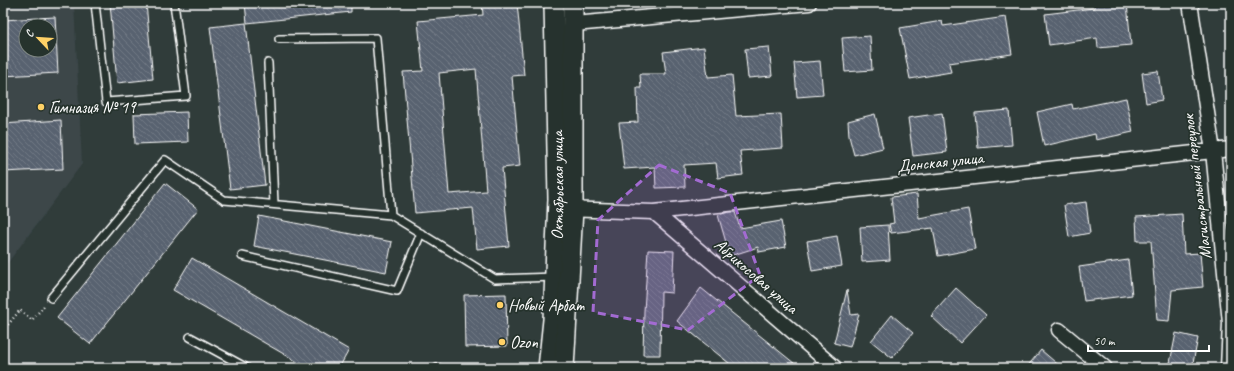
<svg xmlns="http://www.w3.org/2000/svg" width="1234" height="371" font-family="Caveat,sans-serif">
	<defs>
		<pattern id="building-back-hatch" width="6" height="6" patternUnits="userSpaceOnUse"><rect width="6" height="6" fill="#596270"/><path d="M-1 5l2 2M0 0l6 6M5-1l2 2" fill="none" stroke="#727a85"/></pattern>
	</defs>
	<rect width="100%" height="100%" fill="#303c3a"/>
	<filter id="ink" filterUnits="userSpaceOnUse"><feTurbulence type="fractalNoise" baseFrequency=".025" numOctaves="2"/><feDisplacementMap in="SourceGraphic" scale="8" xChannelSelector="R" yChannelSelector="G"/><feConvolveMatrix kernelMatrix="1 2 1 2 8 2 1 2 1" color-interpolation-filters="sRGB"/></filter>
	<g filter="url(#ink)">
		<path fill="#3c474a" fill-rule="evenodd" d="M 3,3 L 74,3 L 82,164 L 6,265 L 3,263 ZM 26,26 L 50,26 L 50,50 L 26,50 Z"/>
		<path fill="url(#building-back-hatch)" stroke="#fff" fill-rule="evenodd" d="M 110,3 L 146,3 L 153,79 L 117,83 Z
			M 245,3 L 351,3 L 351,12 L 247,23 Z
			M 482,3 L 517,3 L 524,75 L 512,76 L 520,166 L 502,168 L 509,246 L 477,249 L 473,208 L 415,213 L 403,72 L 423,71 L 418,21 L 483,15 ZM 476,69 L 486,191 L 449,194 L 439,73 Z
			M 1094,3 L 1127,3 L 1131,45 L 1098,48 L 1097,38 L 1049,45 L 1045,14 L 1094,8 Z
			M 55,17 L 58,73 L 3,76 L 3,20 ZM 26,26 L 50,26 L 50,50 L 26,50 Z
			M 1006,17 L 1012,54 L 949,63 L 951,72 L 910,79 L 900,28 L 942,21 L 943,26 Z
			M 246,23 L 265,185 L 230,189 L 210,27 Z
			M 870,36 L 872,70 L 845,72 L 842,38 Z
			M 704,47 L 708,77 L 732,75 L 736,116 L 781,114 L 783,148 L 740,151 L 743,175 L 718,178 L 716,163 L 684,165 L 685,187 L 656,188 L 655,167 L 624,169 L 619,123 L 638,122 L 637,88 L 641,88 L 640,74 L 666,74 L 663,52 Z
			M 769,47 L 772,76 L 748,78 L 745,49 Z
			M 820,61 L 823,95 L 797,97 L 794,63 Z
			M 1158,71 L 1162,100 L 1146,103 L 1142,73 Z
			M 1126,98 L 1133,132 L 1096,140 L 1095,134 L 1044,146 L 1037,112 L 1072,104 L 1073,109 Z
			M 1009,110 L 1012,145 L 978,148 L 975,113 Z
			M 187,112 L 188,142 L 135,144 L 134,114 Z
			M 942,113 L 947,152 L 913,156 L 908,118 Z
			M 875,114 L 883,148 L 854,155 L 849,136 L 848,121 Z
			M 61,120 L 63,169 L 3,172 L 3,124 Z
			M 165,183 L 198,209 L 90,344 L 57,318 Z
			M 917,194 L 919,218 L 968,209 L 975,249 L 938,256 L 933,228 L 891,233 L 889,224 L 894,223 L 891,197 Z
			M 1086,202 L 1090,233 L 1069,237 L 1064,205 Z
			M 729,212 L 735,212 L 740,228 L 781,221 L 786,247 L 759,252 L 758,247 L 730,256 L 718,215 Z
			M 1182,214 L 1184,254 L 1200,253 L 1203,287 L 1172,290 L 1169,321 L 1157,320 L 1151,241 L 1137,241 L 1136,217 Z
			M 259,216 L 392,242 L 386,272 L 254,246 Z
			M 888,225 L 890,260 L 862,262 L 860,227 Z
			M 837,236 L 842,266 L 812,271 L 807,241 Z
			M 648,250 L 674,251 L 672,293 L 661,292 L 660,355 L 643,355 L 644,311 Z
			M 192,258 L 349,350 L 339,368 L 308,368 L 173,290 Z
			M 1128,260 L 1132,295 L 1084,301 L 1079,267 Z
			M 701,288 L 800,368 L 735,368 L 677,321 Z
			M 956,288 L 986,315 L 960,343 L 931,316 Z
			M 847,290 L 851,315 L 859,314 L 850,347 L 834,343 Z
			M 506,294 L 507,346 L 465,347 L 464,295 Z
			M 892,315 L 913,333 L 892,358 L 871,341 Z
			M 1176,333 L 1198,338 L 1192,368 L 1169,368 Z
			M 1041,350 L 1062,368 L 1026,368 Z"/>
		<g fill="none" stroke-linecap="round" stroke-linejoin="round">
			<defs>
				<path id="lane" d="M 95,3 L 106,102 L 186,96 L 174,3
					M 279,39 L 376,38 L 391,215
					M 268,63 L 274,204
					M 242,256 L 397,291 L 421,233
					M 51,298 L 165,160 L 224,200 L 391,215 L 495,279 L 555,277
					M 190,337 L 247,368
					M 437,368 L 439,368"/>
				<path id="street" d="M 1190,3 L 1213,151 L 1230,323 L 1228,368
					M 574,24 L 809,3
					M 563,209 L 654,212 L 1231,149
					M 654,212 L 835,368
					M 1059,330 L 1105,368"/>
				<g id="secondary">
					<path id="s1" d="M 548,368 L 553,320 L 558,199 L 554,3"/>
					<path d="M 564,368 L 573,209 L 573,3"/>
				</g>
			</defs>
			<use href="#lane" stroke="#fff" stroke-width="10"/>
			<use href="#street" stroke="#fff" stroke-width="17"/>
			<use href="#secondary" stroke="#fff" stroke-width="22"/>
			<path stroke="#fff" stroke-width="2.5" stroke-dasharray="1 3" stroke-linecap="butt" d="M 3,331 L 20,310 L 32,320 L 44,306"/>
			<use href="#lane" stroke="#26332d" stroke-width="7"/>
			<use href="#street" stroke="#26332d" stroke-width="14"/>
			<use href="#secondary" stroke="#26332d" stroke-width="19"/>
		</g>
	</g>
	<path fill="#a36bd2" fill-opacity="0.2" stroke="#a36bd2" stroke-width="3" stroke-dasharray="8 5" stroke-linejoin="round" d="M 659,165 L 730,193 L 760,275 L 688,330 L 593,312 L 598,220 Z"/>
	<g fill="#ffd166" stroke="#26332d" stroke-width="1.5">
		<circle cx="41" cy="107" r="4"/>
		<circle cx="500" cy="305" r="4"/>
		<circle cx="502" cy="342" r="4"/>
	</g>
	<g text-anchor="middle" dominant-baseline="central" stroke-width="3.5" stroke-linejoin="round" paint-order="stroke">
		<g font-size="17" fill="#fff" stroke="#26332d" text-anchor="start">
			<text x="49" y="107">Гимназия № 19</text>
			<text x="508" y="305">Новый Арбат</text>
			<text x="510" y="342">Ozon</text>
		</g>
		<g font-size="17" fill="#fff" stroke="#26332d">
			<text transform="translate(940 162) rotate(-6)">Донская улица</text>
			<text stroke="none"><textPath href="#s1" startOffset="183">Октябрьская улица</textPath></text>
			<text transform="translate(1197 187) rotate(-97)">Магистральный переулок</text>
			<text transform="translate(756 276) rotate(41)">Абрикосовая улица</text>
		</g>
	</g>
	<rect width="1234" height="371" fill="none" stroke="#26332d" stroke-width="16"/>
	<rect x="8" y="8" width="1218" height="355" fill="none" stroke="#fff" stroke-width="1.5" filter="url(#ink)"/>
	<g transform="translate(38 38) rotate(295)"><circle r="19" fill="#26332d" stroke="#7d8581"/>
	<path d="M0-3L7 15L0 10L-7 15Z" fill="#ffd166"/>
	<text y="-6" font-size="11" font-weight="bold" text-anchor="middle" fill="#ffffff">С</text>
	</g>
	<path d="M1088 345v6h121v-6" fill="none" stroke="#ffffff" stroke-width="2"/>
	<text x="1094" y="345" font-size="12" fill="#ffffff" stroke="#26332d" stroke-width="3" paint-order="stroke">50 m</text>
</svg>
